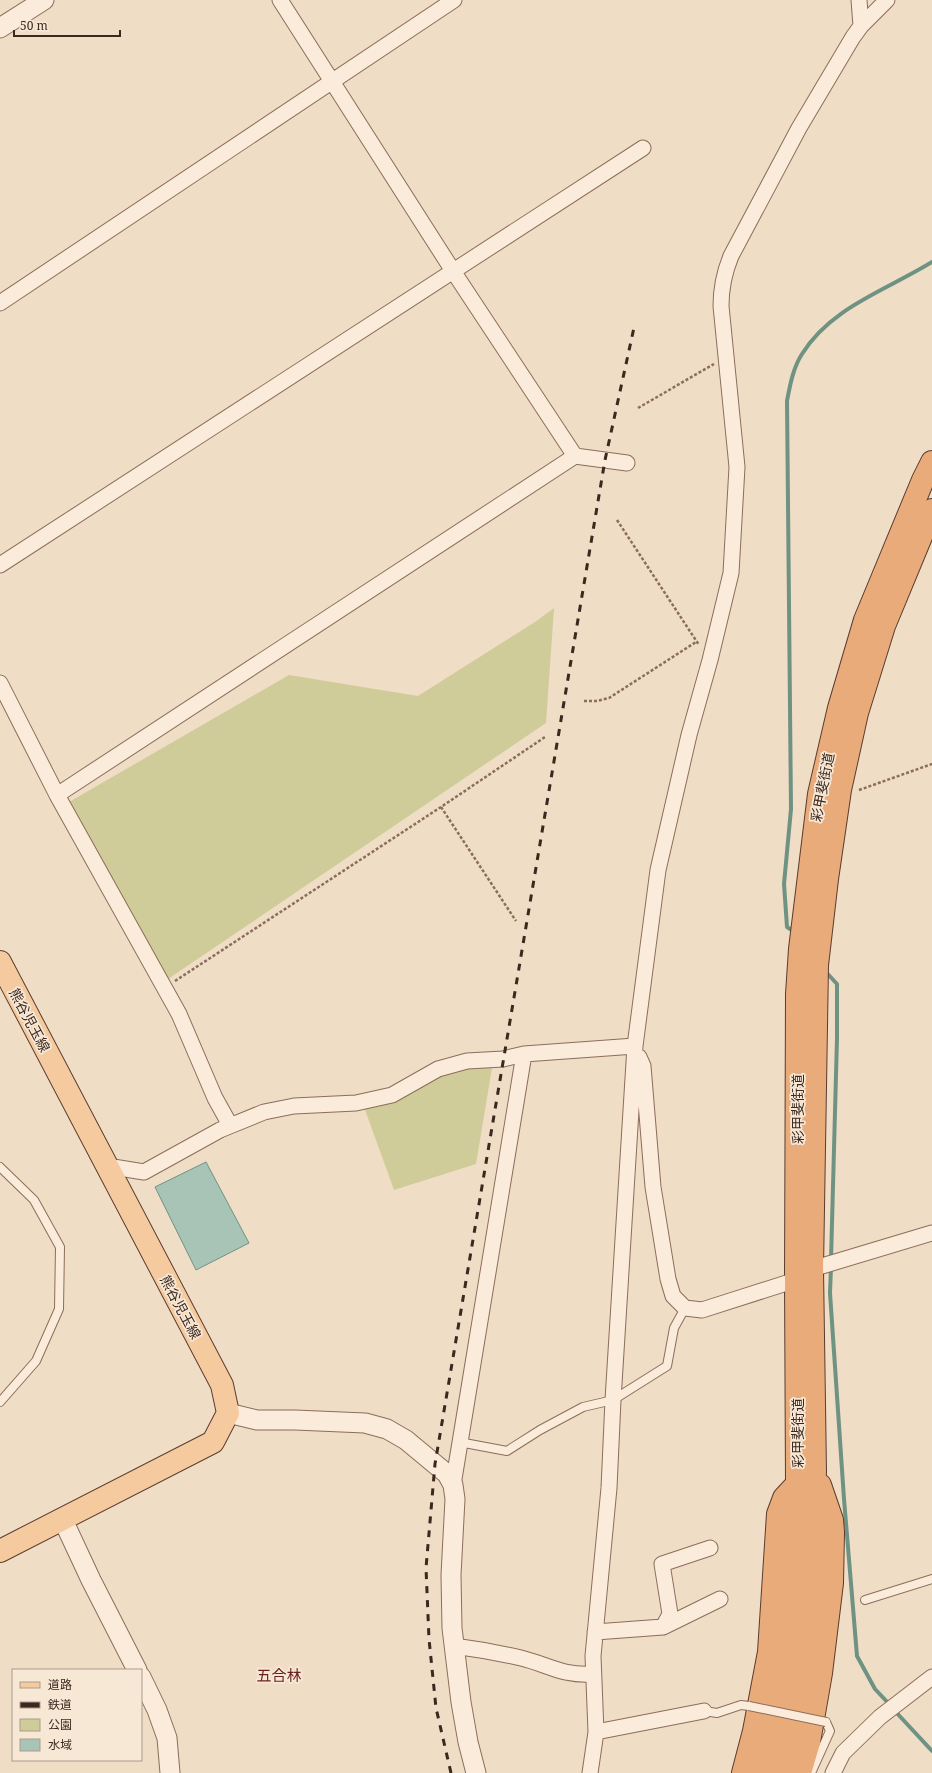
<svg xmlns="http://www.w3.org/2000/svg" width="932" height="1773" font-family="'Noto Serif','Noto Sans JP',serif">
	<rect width="100%" height="100%" fill="#f0ddc6"/>
	<path fill="#cfcc9a" d="M 554,608 L 546,723 L 168,979 L 69,802 L 289,675 L 418,696 L 535,622 Z
		M 466,1064 L 492,1068 L 476,1164 L 394,1190 L 364,1107 L 439,1073 Z"/>
	<path fill="#a8c4b7" stroke="#6e9383" d="M 206,1162 L 249,1243 L 196,1270 L 155,1187 Z"/>
	<g fill="none" stroke-linecap="round" stroke-linejoin="round">
		<path stroke="#6e9383" stroke-width="4" d="M 790,929 L 787,927 L 784,884 L 791,809 L 787,401 C 790,385 793,368 802,354 C 831,307 887,290 932,262
			M 825,971 L 837,984 L 837,1038 L 831,1260
			M 831,1267 L 830,1293 L 844,1499 L 857,1656 L 875,1689 L 890,1705
			M 894,1710 L 932,1751"/>
		<defs>
			<path id="service" d="M 0,1167 L 34,1200 L 60,1247 L 59,1309 L 36,1361 L 0,1402
				M 459,1442 L 507,1451 L 540,1430 L 583,1407 L 613,1400 L 667,1366 L 674,1328 L 685,1308
				M 865,1600 L 932,1579
				M 704,1711 L 717,1713 L 741,1705 L 749,1706
				M 811,1773 L 830,1731 L 826,1722"/>
			<path id="minor" d="M 280,0 L 453,271 L 575,456
				M 859,0 L 861,26
				M 0,303 L 454,0
				M 0,565 L 643,148
				M 0,683 L 57,795 L 179,1014 L 215,1098 L 230,1125
				M 57,795 L 575,456 L 627,463
				M 639,1057 L 643,1066 L 653,1187 L 668,1279 L 673,1296 L 685,1308 L 702,1310 L 796,1280 L 812,1269 L 932,1233
				M 107,1166 L 144,1172 L 220,1130 L 264,1112 L 294,1106 L 356,1103 L 392,1095 L 438,1069 L 467,1061 L 503,1059 L 524,1054 L 635,1046
				M 453,1485 L 524,1054
				M 663,1627 L 720,1599
				M 595,1632 L 663,1627 L 670,1614 L 662,1564 L 710,1548
				M 454,1646 C 477,1649 499,1653 521,1658 C 549,1665 562,1676 593,1674
				M 596,1732 L 704,1711
				M 590,1773 L 596,1732 L 593,1656 L 609,1488 L 613,1400 L 635,1046 L 658,870 L 689,735 L 710,660 L 731,573 L 737,467 L 721,306 C 721,288 724,273 731,256 L 799,128 L 853,37 L 861,26 L 887,0
				M 833,1773 L 843,1753 L 880,1717 L 932,1677"/>
			<path id="tertiary" d="M 0,28 L 44,0
				M 228,1413 L 257,1420 L 295,1420 L 365,1423 L 387,1429 L 406,1440 L 447,1474 L 453,1485 L 455,1499 L 451,1575 L 452,1628 L 461,1702 L 468,1742 L 476,1773
				M 63,1520 L 91,1580 L 137,1670
				M 141,1677 L 157,1710 L 167,1738 L 170,1773"/>
			<path id="primary" d="M 0,962 L 222,1385 L 228,1413 L 213,1442 L 0,1551"/>
			<path id="trunk" d="M 743,1773 L 754,1731 L 769,1652 L 778,1514 L 784,1498 L 797,1484
				M 759,1773 L 778,1702 L 791,1621 L 797,1484 L 796,1280 L 797,994 L 800,949 L 819,794 L 839,708 L 865,620 L 923,480 L 932,462
				M 780,1773 L 799,1690 L 807,1634 L 812,1569 L 815,1471 L 812,1269 L 817,965 L 827,879 L 840,790 L 857,713 L 884,626 L 932,510
				M 800,1773 L 809,1742 L 821,1673 L 832,1583 L 833,1532 L 832,1520 L 820,1485"/>
		</defs>
		<use href="#service" stroke="#8c6d5b" stroke-width="10"/>
		<use href="#minor" stroke="#8c6d5b" stroke-width="17"/>
		<use href="#tertiary" stroke="#8c6d5b" stroke-width="21"/>
		<use href="#primary" stroke="#5a3c2f" stroke-width="24"/>
		<use href="#trunk" stroke="#5a3c2f" stroke-width="24"/>
		<path stroke="#8c6d5b" stroke-width="2.5" stroke-dasharray="3 2" stroke-linecap="butt" d="M 638,408 L 714,364
			M 617,520 L 699,645
			M 584,701 L 597,701 L 609,698 L 696,642
			M 859,790 L 932,764
			M 441,807 L 516,921
			M 175,981 L 441,807 L 545,737"/>
		<use href="#service" stroke="#faebda" stroke-width="8"/>
		<use href="#minor" stroke="#faebda" stroke-width="15"/>
		<use href="#tertiary" stroke="#faebda" stroke-width="19"/>
		<use href="#primary" stroke="#f4ca9e" stroke-width="22"/>
		<use href="#trunk" stroke="#eaab7a" stroke-width="22"/>
		<path stroke="#3c281f" stroke-width="3" stroke-dasharray="7 7" stroke-linecap="butt" d="M 451,1773 L 436,1708 L 429,1639 L 426,1568 L 435,1464 L 605,460 L 635,323"/>
		<defs>
			<path id="service-bridge" d="M 749,1706 L 826,1722"/>
		</defs>
		<use href="#service-bridge" stroke="#8c6d5b" stroke-width="10" stroke-linecap="butt"/>
		<use href="#service-bridge" stroke="#faebda" stroke-width="8"/>
	</g>
	<g text-anchor="middle" dominant-baseline="central" stroke-width="3.5" stroke-linejoin="round" paint-order="stroke">
		<g font-size="14" fill="#3c281f" stroke="#f7e8d6">
			<text transform="translate(822 787) rotate(-79)">彩甲斐街道</text>
			<text transform="translate(30 1020) rotate(62)">熊谷児玉線</text>
			<text transform="translate(797 1109) rotate(-90)">彩甲斐街道</text>
			<text transform="translate(181 1307) rotate(62)">熊谷児玉線</text>
			<text transform="translate(797 1433) rotate(-90)">彩甲斐街道</text>
		</g>
		<g font-size="15" fill="#6a201d" stroke="#f7e8d6">
			<text x="279" y="1675">五合林</text>
		</g>
	</g>
	<rect x="12" y="1669" width="130" height="92" fill="#f7e8d6" stroke="#ac9b8d"/>
	<rect x="20" y="1682" width="20" height="6" fill="#f4ca9e" stroke="#ac9b8d"/>
	<text x="48" y="1689" font-size="12" fill="#3c281f">道路</text>
	<rect x="20" y="1702" width="20" height="6" fill="#3c281f" stroke="#ac9b8d"/>
	<text x="48" y="1709" font-size="12" fill="#3c281f">鉄道</text>
	<rect x="20" y="1719" width="20" height="12" fill="#cfcc9a" stroke="#ac9b8d"/>
	<text x="48" y="1729" font-size="12" fill="#3c281f">公園</text>
	<rect x="20" y="1739" width="20" height="12" fill="#a8c4b7" stroke="#ac9b8d"/>
	<text x="48" y="1749" font-size="12" fill="#3c281f">水域</text>
	<path d="M14 30v6h106v-6" fill="none" stroke="#3c281f" stroke-width="2"/>
	<text x="20" y="30" font-size="12" fill="#3c281f" stroke="#f7e8d6" stroke-width="3" paint-order="stroke">50 m</text>
</svg>
